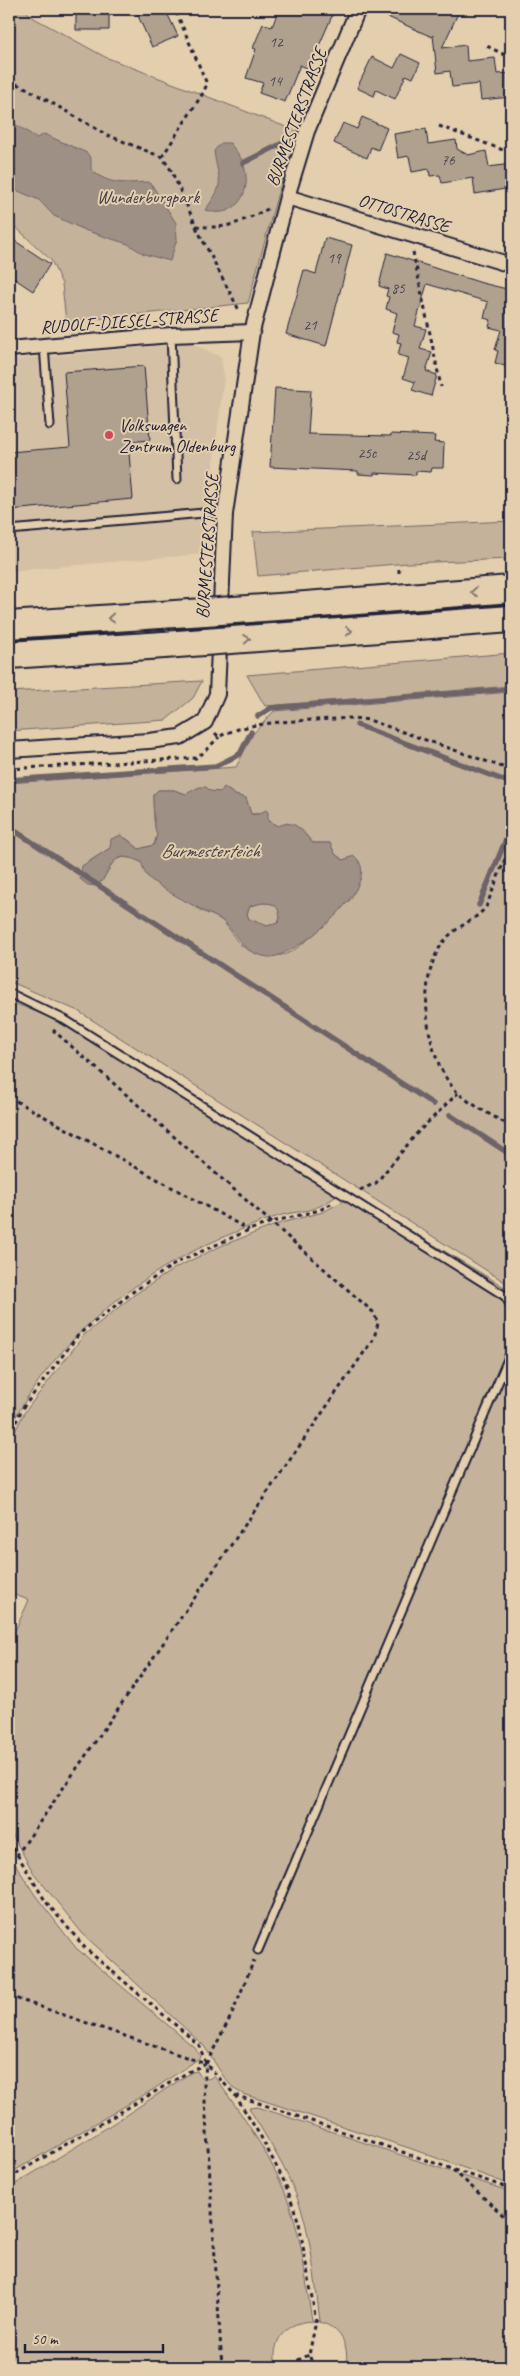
<svg xmlns="http://www.w3.org/2000/svg" width="520" height="2376" font-family="Caveat,sans-serif">
	<rect width="100%" height="100%" fill="#e3cead"/>
	<filter id="ink" filterUnits="userSpaceOnUse"><feTurbulence type="fractalNoise" baseFrequency=".02" numOctaves="2"/><feDisplacementMap in="SourceGraphic" scale="10" xChannelSelector="R" yChannelSelector="G"/><feConvolveMatrix kernelMatrix="1 2 1 2 8 2 1 2 1" color-interpolation-filters="sRGB"/></filter>
	<g filter="url(#ink)">
		<path fill="#d4c0a4" d="M 191,343 L 221,357 L 224,377 L 202,554 L 9,571 L 9,360 Z"/>
		<path fill="#c4b29a" stroke="#736a6a" fill-rule="evenodd" d="M 9,9 L 24,9 L 34,18 L 105,57 L 299,132 L 277,196 L 248,303 L 66,322 L 62,284 L 51,260 L 9,221 Z
			M 511,521 L 511,559 L 408,563 L 258,576 L 253,532 Z
			M 511,653 L 511,686 L 265,706 L 247,675 Z
			M 202,681 L 193,698 L 166,720 L 9,731 L 9,692 Z
			M 511,692 L 511,1286 L 78,1011 L 9,981 L 9,783 L 236,767 L 253,734 L 274,711 ZM 224,787 L 235,795 L 246,798 L 251,814 L 260,813 L 267,817 L 268,821 L 278,827 L 287,823 L 302,830 L 313,843 L 330,843 L 335,854 L 343,860 L 351,857 L 352,898 C 339,910 299,953 282,955 C 268,957 254,954 242,946 C 233,939 230,927 221,920 C 215,915 206,914 200,910 C 179,897 160,877 141,862 C 116,851 112,861 102,882 L 82,866 L 126,838 L 139,849 L 154,845 L 157,835 C 154,829 153,803 153,795 L 158,790 L 174,790 L 186,794 L 221,792 Z
			M 262,903 C 274,903 279,905 280,918 L 278,923 L 267,926 L 249,919 L 247,914 L 250,906 Z
			M 9,1001 L 64,1023 L 511,1291 L 511,2185 L 409,2148 L 243,2094 L 234,2089 L 224,2077 L 204,2046 L 82,1933 L 33,1872 L 9,1829 L 9,1644 L 29,1600 L 9,1593 L 9,1444 L 24,1413 L 84,1335 L 134,1295 L 177,1267 L 223,1245 L 281,1223 L 323,1212 L 346,1200 L 339,1195 C 331,1199 324,1205 315,1208 C 305,1212 293,1212 282,1215 C 269,1219 255,1224 243,1229 C 144,1267 58,1334 9,1429 Z
			M 9,1854 L 35,1895 L 76,1948 L 194,2047 L 201,2057 L 154,2089 L 9,2174 Z
			M 197,2071 L 201,2077 L 208,2079 L 214,2076 C 246,2120 279,2166 294,2219 C 304,2252 306,2287 312,2320 L 320,2321 C 316,2289 313,2257 306,2226 C 296,2183 271,2145 249,2108 L 258,2107 L 511,2192 L 511,2367 L 346,2367 C 356,2305 264,2307 276,2367 L 9,2367 L 9,2188 L 103,2130 L 192,2072 Z"/>
		<path fill="#9f9085" stroke="#6d6467" fill-rule="evenodd" d="M 9,115 L 14,120 L 15,124 L 37,138 L 44,134 L 87,153 L 91,159 L 91,169 C 108,186 126,183 148,182 L 152,185 L 176,223 L 177,239 L 170,261 L 144,254 L 128,244 L 87,231 L 54,216 L 39,200 L 9,187 Z
			M 221,143 L 230,143 C 234,149 241,156 243,163 C 254,191 236,221 205,210 C 227,182 218,182 214,151 Z
			M 199,787 L 206,787 L 210,791 L 221,792 L 224,787 L 235,795 L 246,798 L 251,814 L 256,815 L 266,810 L 268,812 L 268,821 L 278,826 C 299,818 299,832 313,843 L 330,843 L 335,854 L 343,860 L 354,856 C 389,882 293,960 268,957 C 234,952 238,927 216,917 C 200,909 158,888 147,876 C 144,873 143,866 141,862 C 109,847 114,870 97,886 L 88,885 L 80,879 L 82,866 L 110,848 L 111,839 L 121,835 L 139,849 L 154,845 L 157,835 C 154,829 153,803 153,795 L 158,790 L 174,790 L 186,794 ZM 262,903 C 274,903 279,905 280,918 L 278,923 L 267,926 L 249,919 L 247,914 L 250,906 Z"/>
		<g fill="none" stroke-linecap="round" stroke-linejoin="round">
			<path stroke="#6d6467" stroke-width="5.5" d="M 243,163 L 293,138
				M 258,716 L 271,708 L 511,689
				M 357,725 L 511,783
				M 9,780 L 216,766 L 240,754 L 251,732
				M 9,827 L 433,1104
				M 479,905 L 511,827
				M 450,1115 L 511,1155"/>
		</g>
		<path fill="#b0a18f" stroke="#22223b" d="M 76,9 L 109,9 L 109,30 L 76,30 Z
			M 135,9 L 165,9 L 178,36 L 152,47 Z
			M 279,9 L 335,9 L 309,69 L 300,65 L 285,102 L 259,93 L 263,83 L 246,78 L 256,49 L 253,48 L 263,24 L 272,27 Z
			M 370,9 L 460,9 L 442,48 L 466,45 L 467,61 L 495,58 L 497,74 L 511,73 L 511,97 L 481,100 L 479,84 L 452,87 L 450,71 L 437,73 L 433,35 L 432,37 Z
			M 401,54 L 420,63 L 413,78 L 406,75 L 395,99 L 376,90 L 374,96 L 357,88 L 372,57 L 394,68 Z
			M 362,117 L 387,128 L 378,150 L 371,147 L 367,158 L 334,143 L 343,123 L 357,129 Z
			M 426,129 L 428,144 L 456,140 L 457,149 L 468,155 L 486,151 L 489,167 L 511,164 L 511,188 L 475,194 L 473,178 L 442,183 L 440,175 L 430,176 L 429,169 L 412,172 L 409,156 L 398,158 L 394,134 Z
			M 9,237 L 50,264 L 33,291 L 9,275 Z
			M 325,238 L 352,245 L 326,346 L 286,334 L 304,270 L 316,274 Z
			M 387,253 L 482,283 L 511,290 L 508,309 L 511,309 L 511,368 L 495,363 L 498,351 L 495,350 L 501,330 L 489,327 L 491,320 L 484,318 L 488,302 L 427,284 L 415,326 L 426,329 L 420,349 L 432,352 L 426,371 L 437,375 L 431,396 L 412,390 L 415,382 L 403,378 L 409,358 L 398,355 L 401,343 L 397,342 L 399,334 L 392,332 L 397,313 L 386,309 L 389,297 L 386,296 L 388,289 L 379,286 Z
			M 144,366 L 150,440 L 128,442 L 133,499 L 9,510 L 9,452 L 70,447 L 64,372 Z
			M 275,388 L 311,390 L 308,434 L 391,436 L 391,434 L 435,436 L 434,442 L 444,443 L 443,468 L 432,468 L 431,472 L 416,471 L 416,475 L 374,473 L 374,475 L 358,474 L 358,471 L 270,467 Z"/>
		<g fill="none" stroke-linecap="round" stroke-linejoin="round">
			<defs>
				<path id="service" d="M 171,335 L 177,479
					M 44,346 L 50,425
					M 9,530 L 204,513 L 225,514
					M 9,993 L 65,1020 L 505,1296 L 511,1306
					M 258,1950 L 511,1352"/>
				<path id="minor" d="M 287,197 L 511,265
					M 9,349 L 171,335 L 252,332
					M 9,750 L 149,741 L 180,737 L 205,722 L 217,694 L 225,514 L 252,332 L 287,197 L 307,131 L 358,9"/>
				<path id="motorway" d="M 293,606 L 511,589
					M 9,625 L 160,615
					M 300,635 L 511,619
					M 9,655 L 164,645"/>
			</defs>
			<use href="#service" stroke="#22223b" stroke-width="11"/>
			<use href="#minor" stroke="#22223b" stroke-width="18"/>
			<use href="#motorway" stroke="#22223b" stroke-width="30"/>
			<path stroke="#22223b" stroke-width="3" stroke-dasharray="4 4" stroke-linecap="butt" d="M 487,46 L 511,58
				M 9,81 L 26,88 L 107,135 L 162,157 L 171,170 L 196,226 C 230,230 238,222 268,209
				M 439,126 L 511,153
				M 162,157 L 203,93 L 207,84 L 175,9
				M 196,227 L 240,312
				M 413,252 L 441,387
				M 399,569 L 399,576
				M 215,733 L 219,737 C 250,719 314,721 352,718 L 369,720 L 511,770
				M 9,769 L 196,758 L 203,753 L 219,737
				M 511,844 L 486,907 C 475,921 456,926 445,940 C 414,977 425,1060 457,1092 C 472,1106 494,1116 511,1127
				M 9,1097 L 249,1230
				M 360,1190 L 376,1183 L 418,1132 L 458,1093
				M 9,1437 L 22,1409 L 79,1334 L 134,1291 L 178,1262 L 249,1230 L 272,1222 L 320,1210 L 334,1202
				M 9,1841 L 46,1902 L 86,1949 L 199,2045 L 206,2064 L 235,2095 L 261,2137 L 285,2183 L 299,2223 L 316,2321 L 309,2355 L 314,2367
				M 9,1851 L 17,1855 L 374,1338 L 378,1323 L 373,1312 L 53,1030
				M 9,1996 L 206,2064
				M 235,2095 L 511,2189
				M 453,2170 L 504,2216 L 511,2225
				M 9,2178 L 190,2071 L 206,2064
				M 222,2367 L 204,2085 L 206,2064 L 232,2014 L 254,1960
				M 283,2367 L 309,2355"/>
			<use href="#service" stroke="#e3cead" stroke-width="7"/>
			<use href="#minor" stroke="#e3cead" stroke-width="14"/>
			<use href="#motorway" stroke="#e3cead" stroke-width="26"/>
			<defs>
				<path id="motorway-bridge" d="M 160,615 L 293,606
					M 164,645 L 300,635"/>
			</defs>
			<use href="#motorway-bridge" stroke="#22223b" stroke-width="30" stroke-linecap="butt"/>
			<use href="#motorway-bridge" stroke="#e3cead" stroke-width="26"/>
		</g>
		<defs><path id="oneway-chevron" d="M-2-3.5L2.5 0L-2 3.5" fill="none" stroke-width="1.6" stroke-linecap="round" stroke-linejoin="round" transform="scale(1.25)"/></defs>
		<g stroke="#827874">
			<use href="#oneway-chevron" transform="translate(474 592) rotate(176)"/>
			<use href="#oneway-chevron" transform="translate(111 618) rotate(176)"/>
			<use href="#oneway-chevron" transform="translate(349 631) rotate(-4)"/>
			<use href="#oneway-chevron" transform="translate(247 639) rotate(-4)"/>
		</g>
	</g>
	<circle fill="#d1495b" stroke="#e3cead" stroke-width="2" cx="109" cy="435" r="5"/>
	<g text-anchor="middle" dominant-baseline="central" stroke-width="4" stroke-linejoin="round" paint-order="stroke">
		<g font-size="15" fill="#464250">
			<text x="276" y="42">12</text>
			<text x="275" y="81">14</text>
			<text x="448" y="160">76</text>
			<text x="334" y="258">19</text>
			<text x="398" y="288">85</text>
			<text x="310" y="325">21</text>
			<text x="367" y="453">25c</text>
			<text x="416" y="455">25d</text>
		</g>
		<g font-size="18" fill="#22223b" stroke="#e3cead">
			<text transform="translate(296 117) rotate(-70)">BURMESTERSTRASSE</text>
			<text transform="translate(404 213) rotate(17)">OTTOSTRASSE</text>
			<text transform="translate(129 321) rotate(-4)">RUDOLF-DIESEL-STRASSE</text>
			<text transform="translate(207 546) rotate(-86)">BURMESTERSTRASSE</text>
		</g>
		<g font-size="18" fill="#423f4e" stroke="#e3cead">
			<text x="148" y="197">Wunderburgpark</text>
		</g>
		<g font-size="18" fill="#22223b" stroke="#e3cead" text-anchor="start">
			<text x="119" y="425">Volkswagen<tspan x="119" dy="21">Zentrum Oldenburg</tspan></text>
		</g>
		<g font-size="19" font-style="italic" fill="#413e4e" stroke="#e3cead">
			<text x="210" y="851">Burmesterteich</text>
		</g>
	</g>
	<rect width="520" height="2376" fill="none" stroke="#e3cead" stroke-width="30"/>
	<rect x="15" y="15" width="490" height="2346" fill="none" stroke="#22223b" stroke-width="2" filter="url(#ink)"/>
	<path d="M25 2344v8h138v-8" fill="none" stroke="#22223b" stroke-width="2.5"/>
	<text x="32" y="2344" font-size="15" fill="#22223b" stroke="#e3cead" stroke-width="4" paint-order="stroke">50 m</text>
</svg>
